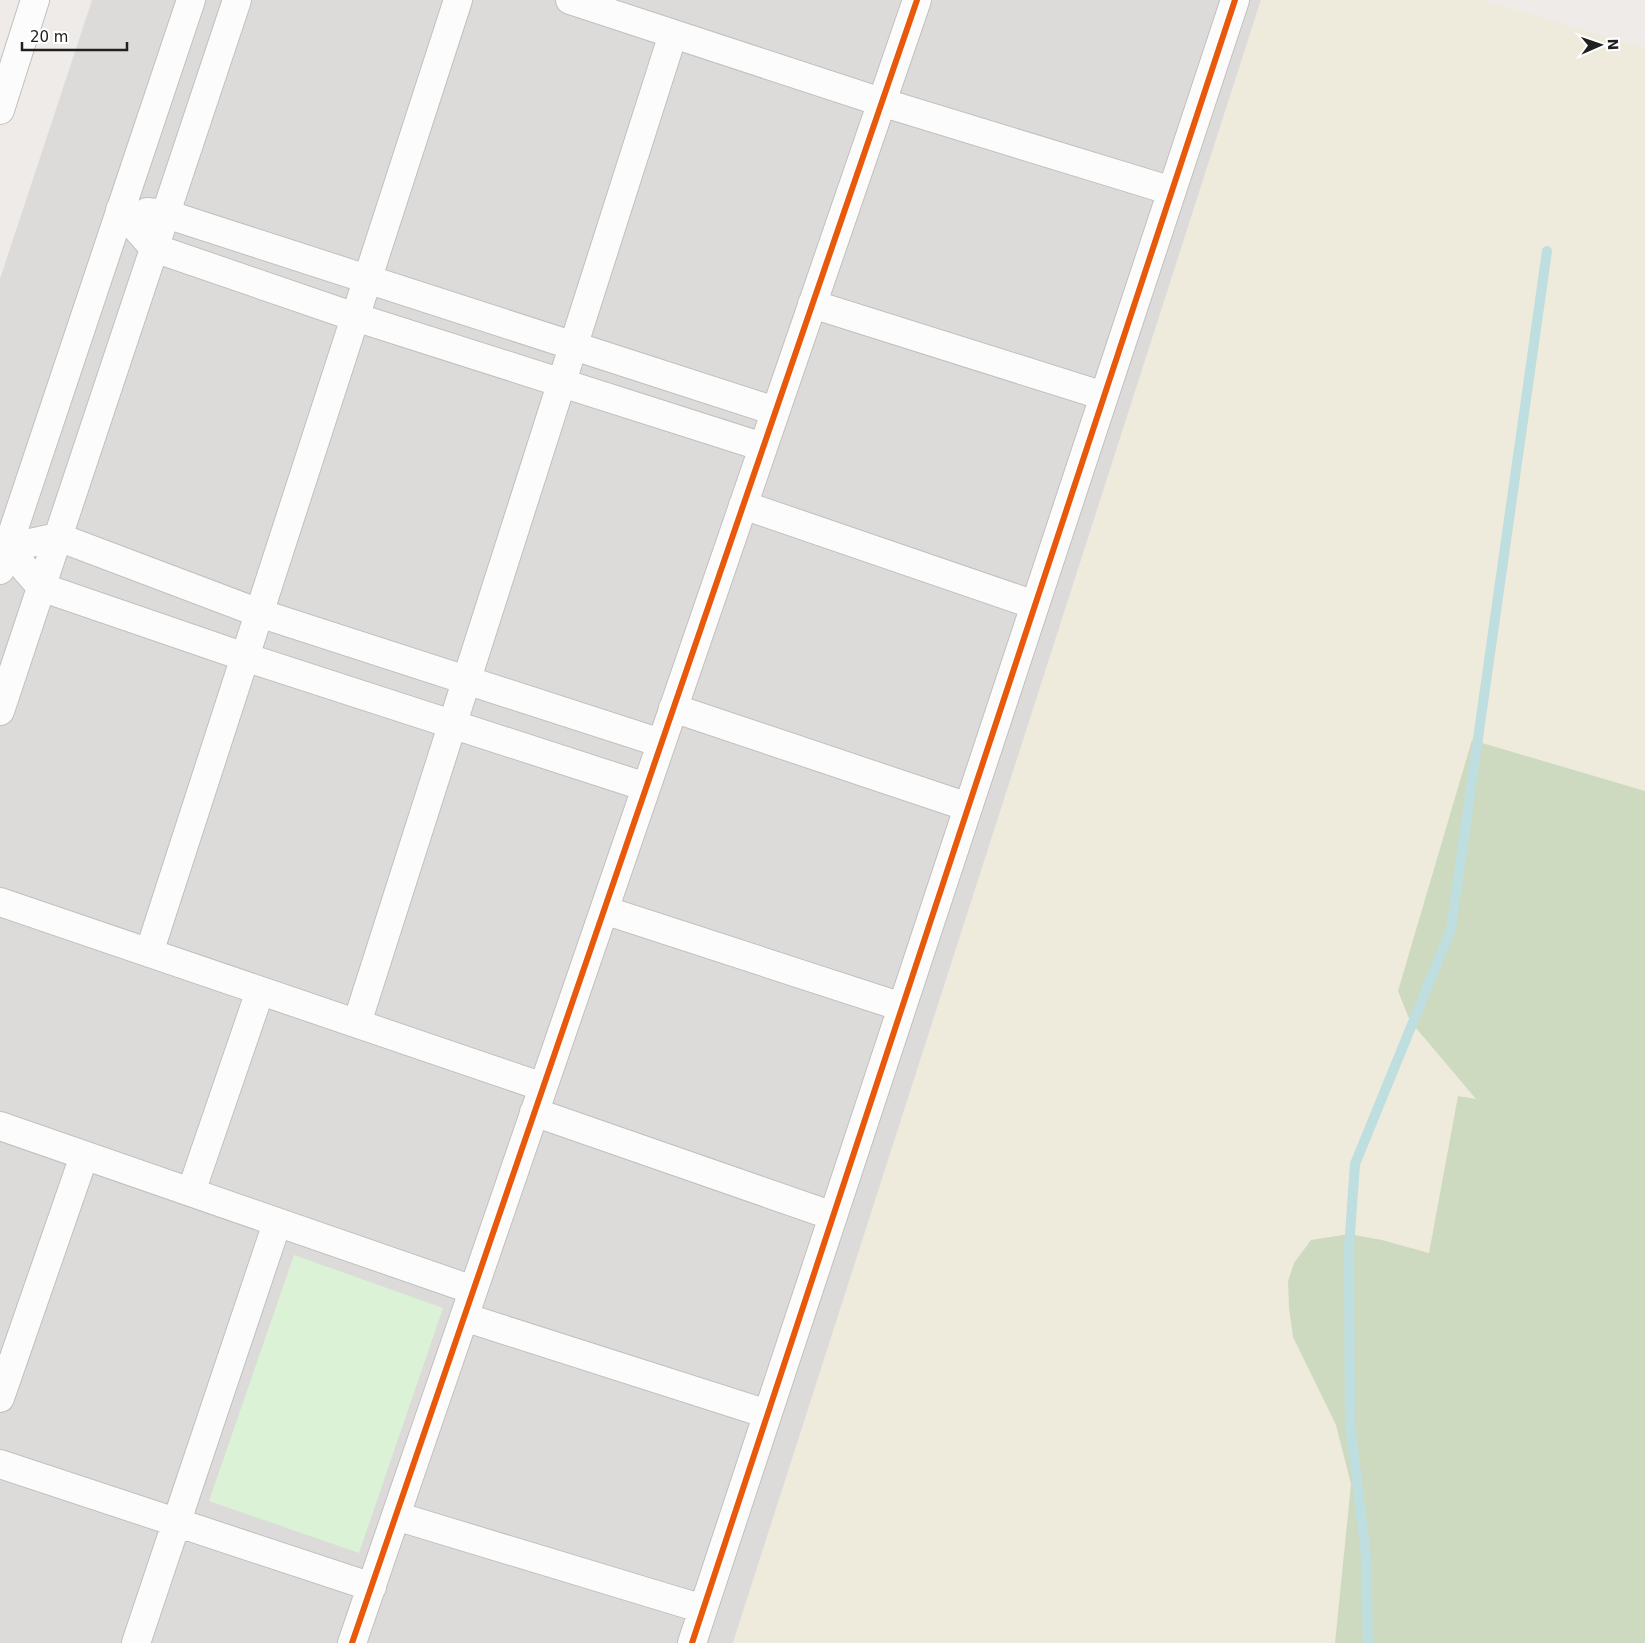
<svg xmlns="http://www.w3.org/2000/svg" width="1645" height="1643" font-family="'DejaVu Sans',sans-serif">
	<rect width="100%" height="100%" fill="#eeebe9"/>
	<path fill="#dddbda" d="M 92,0 L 1261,0 L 733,1643 L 0,1643 L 0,279 Z"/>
	<path fill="#eeebdd" d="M 1261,0 L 1482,0 L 1645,48 L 1645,791 L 1472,740 L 1410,1021 L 1476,1099 L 1458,1096 L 1429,1253 L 1382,1240 L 1349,1234 L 1311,1240 L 1294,1263 L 1288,1281 L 1293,1337 L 1336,1425 L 1351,1484 L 1335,1643 L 733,1643 Z"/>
	<path fill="#cedac0" d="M 1472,740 L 1645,791 L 1645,1643 L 1335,1643 L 1351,1484 L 1336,1425 L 1293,1337 L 1289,1307 L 1288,1281 L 1294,1263 L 1311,1240 L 1349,1234 L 1382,1240 L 1429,1253 L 1458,1096 L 1476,1099 L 1410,1021 L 1398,991 Z"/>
	<path fill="#dbf2d6" d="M 294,1255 L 443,1308 L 359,1553 L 209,1501 Z"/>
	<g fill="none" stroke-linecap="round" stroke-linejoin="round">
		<path stroke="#bededf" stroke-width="10" d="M 1368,1643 L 1366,1556 L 1350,1422 L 1349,1248 L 1355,1164 L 1451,929 L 1547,251"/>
		<defs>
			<path id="minor" d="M 570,0 L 881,102 L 1172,191
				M 0,110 L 35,0
				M 120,210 L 154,248 L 355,317 L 763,447
				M 147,212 L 166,214 L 775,411
				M 812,304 L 1104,396
				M 743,505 L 1035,605
				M 0,570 L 191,0
				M 673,708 L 968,807
				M 0,711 L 237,0
				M 646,787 L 245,657 L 41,587 L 7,548 L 58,537 L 259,613 L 661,743
				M 0,902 L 543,1087
				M 604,910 L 902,1007
				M 149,953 L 458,0
				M 357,1023 L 673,34
				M 534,1112 L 833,1216
				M 0,1126 L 473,1290
				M 191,1192 L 260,991
				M 464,1317 L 767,1414
				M 0,1398 L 84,1156
				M 0,1464 L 372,1587
				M 396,1516 L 703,1609
				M 136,1643 L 277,1223
				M 352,1643 L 917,0
				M 692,1643 L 1235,0"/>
		</defs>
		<use href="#minor" stroke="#c1c0bf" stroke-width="30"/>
		<use href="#minor" stroke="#fcfcfc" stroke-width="28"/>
		<defs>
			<path id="cycleway" d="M 352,1643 L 917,0
				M 692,1643 L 1235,0"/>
		</defs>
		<use href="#cycleway" stroke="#fff" stroke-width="9"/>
		<use href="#cycleway" stroke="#e8590c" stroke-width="6"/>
	</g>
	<g transform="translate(1600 45) rotate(88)" stroke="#ffffff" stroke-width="4" paint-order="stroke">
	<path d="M0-4L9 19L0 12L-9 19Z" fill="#202020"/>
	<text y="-8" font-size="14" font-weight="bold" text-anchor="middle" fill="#202020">N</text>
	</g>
	<path d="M22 42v8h105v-8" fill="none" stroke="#202020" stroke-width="2.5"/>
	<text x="30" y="42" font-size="15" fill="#202020" stroke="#ffffff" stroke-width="4" paint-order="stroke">20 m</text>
</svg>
